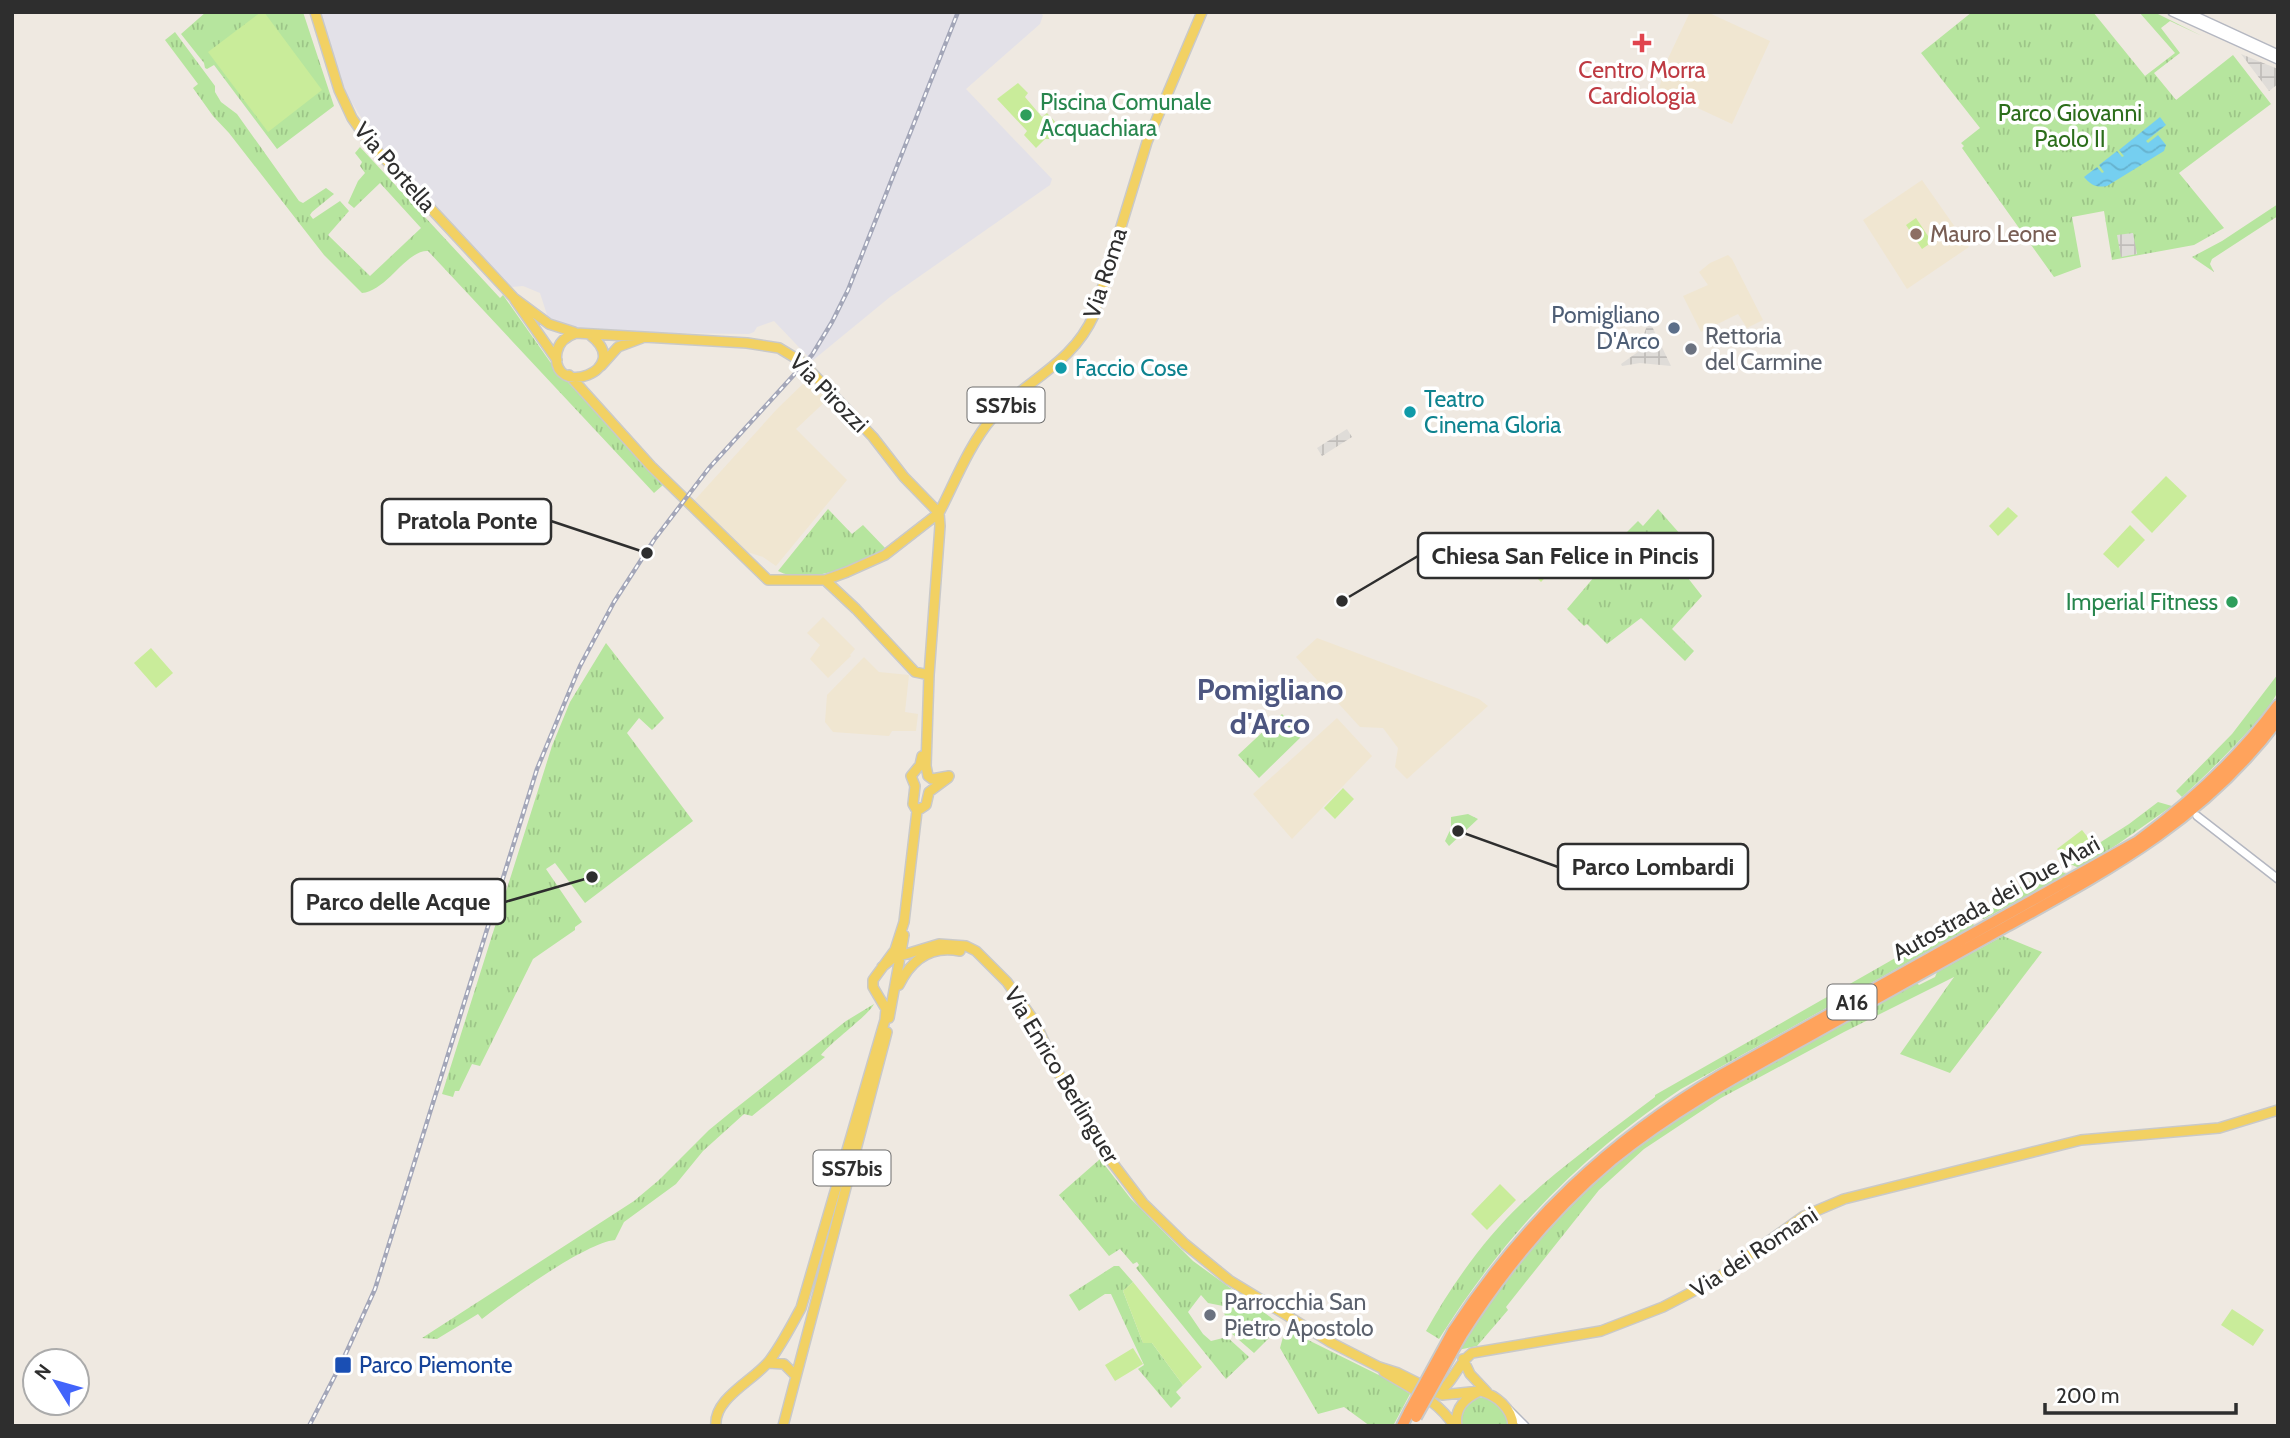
<svg xmlns="http://www.w3.org/2000/svg" width="2290" height="1438" font-family="Cabin,sans-serif">
	<defs>
		<pattern id="grass-tufts" width="24" height="20" patternUnits="userSpaceOnUse" patternTransform="scale(1.75)"><rect width="24" height="20" fill="#b6e59e"/><path d="M3 7l-1-3M5 7V3M7 7l1-3M15 17l-1-3M17 17v-4M19 17l1-3" fill="none" stroke="#9dc588"/></pattern>
		<pattern id="plaza-grid" width="8" height="8" patternUnits="userSpaceOnUse" patternTransform="scale(1.75)"><rect width="8" height="8" fill="#dfdcd8"/><path d="M0 4h8M4 0v8" fill="none" stroke="#c0bdba"/></pattern>
		<pattern id="water-waves" width="16" height="10" patternUnits="userSpaceOnUse" patternTransform="scale(1.75)"><rect width="16" height="10" fill="#75cff0"/><path d="M0 5q4-4 8 0t8 0" fill="none" stroke="#66b2ce"/></pattern>
	</defs>
	<rect width="100%" height="100%" fill="#efe9e1"/>
	<path fill="#e3e1e8" d="M 319,12 L 1038,12 L 1043,15 L 1040,24 L 966,89 L 1052,179 L 1050,185 L 890,297 L 812,361 L 774,321 L 757,327 L 754,332 L 749,334 L 670,333 L 570,328 L 548,318 L 540,293 L 523,286 L 512,287 L 378,144 L 347,95 Z"/>
	<path fill="#f0e6d1" d="M 1690,12 L 1707,12 L 1770,41 L 1732,124 L 1659,90 L 1664,67 Z
		M 1922,180 L 1969,247 L 1907,289 L 1863,220 Z
		M 1728,255 L 1732,259 L 1763,320 L 1747,328 L 1738,314 L 1701,332 L 1683,296 L 1708,285 L 1699,272 L 1710,263 Z
		M 810,377 L 816,383 L 813,387 L 819,393 L 823,390 L 830,397 L 796,429 L 847,480 L 776,566 L 763,557 L 744,551 L 693,502 L 777,409 Z
		M 823,617 L 855,649 L 850,655 L 851,656 L 828,678 L 810,659 L 820,645 L 807,633 Z
		M 1317,638 L 1479,699 L 1488,706 L 1407,779 L 1395,767 L 1398,748 L 1383,728 L 1360,727 L 1296,657 Z
		M 864,657 L 879,672 L 909,675 L 905,712 L 918,714 L 916,731 L 892,731 L 889,736 L 833,732 L 825,722 L 827,695 Z
		M 1337,718 L 1372,756 L 1292,839 L 1253,794 Z"/>
	<path fill="url(#grass-tufts)" d="M 206,12 L 303,12 L 334,106 L 277,149 L 214,65 L 207,69 L 205,68 L 204,63 L 181,34 Z
		M 1972,12 L 2093,12 L 2145,76 L 2175,53 L 2139,12 L 2154,12 L 2202,36 L 2170,21 L 2161,28 L 2180,53 L 2154,73 L 2176,100 L 2233,55 L 2271,104 L 2179,173 L 2224,228 L 2194,245 L 2112,260 L 2104,211 L 2072,217 L 2081,267 L 2054,277 L 1962,148 L 1964,146 L 1961,143 L 1980,128 L 1921,53 Z
		M 175,32 L 215,86 L 215,92 L 221,102 L 237,114 L 299,201 L 303,203 L 326,188 L 334,194 L 312,212 L 310,215 L 313,219 L 340,201 L 349,211 L 328,235 L 370,276 L 421,228 L 380,183 L 354,208 L 348,203 L 358,181 L 365,173 L 360,166 L 362,162 L 355,153 L 360,147 L 500,298 L 503,295 L 553,366 L 663,485 L 654,493 L 428,251 C 406,250 387,291 362,293 L 324,255 L 229,133 L 213,116 L 193,88 L 198,84 L 165,40 Z
		M 2278,204 L 2278,216 L 2212,259 L 2210,264 L 2214,272 L 2192,257 L 2222,241 Z
		M 828,509 L 852,534 L 863,525 L 887,550 C 858,563 809,587 778,571 Z
		M 1658,509 L 1681,535 L 1666,550 L 1702,596 L 1672,629 L 1694,651 L 1685,661 L 1641,618 L 1607,644 L 1587,624 L 1584,626 L 1567,609 L 1622,544 L 1620,539 L 1638,521 L 1643,526 Z
		M 606,643 L 664,718 L 652,730 L 639,718 L 627,733 L 693,821 L 585,903 L 555,863 L 546,869 L 582,922 L 575,927 L 575,930 L 533,959 L 480,1066 L 472,1064 L 459,1091 L 455,1091 L 453,1097 L 442,1094 L 552,746 L 570,702 Z
		M 2278,674 C 2278,679 2279,686 2278,690 C 2272,712 2202,779 2182,797 L 2176,791 L 2232,734 Z
		M 1282,714 L 1302,736 L 1259,778 L 1238,755 Z
		M 2158,802 L 2172,806 L 2118,844 L 2079,868 L 2068,863 L 2129,824 Z
		M 1468,814 L 1478,819 L 1449,846 L 1445,841 L 1451,828 L 1451,817 Z
		M 2052,868 L 2067,874 L 1984,919 L 1976,915 L 1978,912 Z
		M 1962,920 L 1975,925 L 1681,1089 C 1578,1158 1506,1233 1439,1339 L 1426,1331 C 1451,1286 1484,1239 1522,1203 C 1563,1165 1610,1131 1655,1097 L 1655,1095 Z
		M 2003,936 L 2042,952 L 1950,1073 L 1900,1054 L 1954,977 L 1844,1032 L 1721,1098 L 1644,1149 L 1599,1190 L 1506,1307 L 1508,1310 L 1477,1346 L 1458,1350 L 1516,1267 L 1551,1225 L 1589,1187 L 1618,1162 L 1656,1132 L 1712,1096 L 1917,983 L 1919,985 L 1935,977 L 1937,972 Z
		M 874,1004 C 869,1015 832,1041 821,1055 L 825,1057 L 752,1116 L 744,1114 L 703,1151 L 676,1184 L 624,1222 L 615,1240 C 585,1243 508,1299 482,1319 L 478,1314 L 437,1339 L 422,1338 L 634,1201 L 659,1180 L 709,1130 L 731,1112 L 846,1021 Z
		M 1100,1159 L 1131,1199 L 1193,1261 L 1277,1322 L 1268,1339 L 1254,1353 L 1231,1333 L 1234,1326 L 1225,1317 L 1223,1306 L 1208,1303 L 1201,1295 L 1188,1312 L 1203,1334 L 1211,1341 L 1227,1337 L 1249,1357 L 1226,1379 L 1136,1268 L 1139,1265 L 1137,1262 L 1133,1264 L 1120,1249 L 1109,1256 L 1059,1195 Z
		M 1114,1266 L 1119,1266 L 1133,1282 L 1123,1291 L 1143,1343 L 1152,1343 L 1183,1385 L 1176,1392 L 1181,1398 L 1171,1408 L 1138,1369 L 1144,1365 L 1111,1294 L 1105,1294 L 1079,1311 L 1069,1295 Z
		M 1294,1333 L 1395,1383 L 1410,1394 L 1393,1426 L 1370,1426 L 1344,1407 L 1318,1414 L 1280,1348 L 1283,1337 Z
		M 1476,1397 C 1493,1397 1506,1410 1511,1426 L 1461,1426 L 1461,1410 Z"/>
	<path fill="#c9ec9a" d="M 261,12 L 264,12 L 322,90 L 268,132 L 208,52 Z
		M 1018,83 L 1028,93 L 1025,97 L 1042,117 L 1047,113 L 1059,126 L 1049,139 L 1045,139 L 1036,148 L 1024,135 L 1027,131 L 997,99 Z
		M 1916,218 L 1932,242 L 1922,249 L 1906,225 Z
		M 2166,476 L 2187,496 L 2152,533 L 2131,512 Z
		M 2008,507 L 2018,516 L 1998,536 L 1989,526 Z
		M 2130,525 L 2145,540 L 2118,568 L 2103,554 Z
		M 1534,545 L 1556,566 L 1541,582 L 1519,560 Z
		M 151,648 L 173,673 L 156,688 L 134,663 Z
		M 1343,788 L 1354,799 L 1335,819 L 1324,808 Z
		M 2082,830 L 2090,840 L 2066,860 L 2057,849 Z
		M 1500,1184 L 1516,1200 L 1487,1230 L 1471,1214 Z
		M 1133,1282 L 1202,1367 L 1183,1385 L 1152,1343 L 1143,1343 L 1123,1291 Z
		M 2232,1309 L 2264,1330 L 2253,1346 L 2221,1325 Z
		M 1133,1348 L 1143,1364 L 1115,1381 L 1105,1365 Z"/>
	<path fill="url(#plaza-grid)" d="M 2241,54 L 2278,69 L 2278,84 L 2269,91 Z
		M 2133,233 L 2137,254 L 2121,257 L 2117,235 Z
		M 1649,320 L 1671,366 L 1640,363 L 1622,366 L 1621,364 L 1642,349 L 1633,336 L 1642,337 L 1644,334 Z
		M 1347,429 L 1352,437 L 1322,456 L 1317,448 Z"/>
	<path fill="url(#water-waves)" d="M 2160,117 L 2166,125 L 2146,141 L 2148,143 L 2158,135 L 2166,145 L 2164,151 L 2107,186 C 2096,188 2091,185 2084,177 L 2097,167 L 2102,173 L 2104,172 L 2099,165 L 2117,151 L 2122,157 L 2124,156 L 2119,150 Z"/>
	<g fill="none" stroke-linecap="round" stroke-linejoin="round">
		<defs>
			<path id="minor" d="M 2172,12 L 2278,60
				M 2187,12 L 2278,54
				M 2197,816 L 2278,879
				M 1509,1410 L 1525,1426"/>
			<path id="major" d="M 315,12 L 339,90 L 352,118 L 368,141 L 514,298 L 549,324 L 574,332
				M 515,300 L 557,360
				M 590,335 C 636,370 549,401 557,352 C 559,341 567,336 576,333 L 747,343 L 779,348 L 802,362 L 873,437 L 904,477 L 939,513
				M 601,366 L 618,347 L 642,338
				M 569,375 L 651,466 L 768,580 L 825,580 L 847,572 L 885,555 L 939,513
				M 825,580 L 856,609 L 915,672 L 929,675
				M 922,756 L 920,765 L 911,776 L 915,786 L 913,804 L 917,811 L 926,805 L 929,792 L 948,778
				M 949,776 L 932,779 L 928,776 L 926,766 L 929,675 L 940,526 L 939,513 C 955,482 969,445 992,418 C 1026,379 1071,366 1094,315 L 1147,142 L 1202,12
				M 882,967 L 893,958 L 939,944 L 966,946 L 976,951 L 1007,982 L 1035,1022 L 1058,1072 L 1105,1153 L 1143,1203 L 1185,1244 L 1229,1280 L 1278,1310 L 1330,1342 L 1379,1367 L 1398,1373 L 1442,1395 L 1480,1391
				M 899,985 C 911,960 931,945 960,951
				M 889,1018 L 904,935
				M 1463,1359 L 1470,1374 L 1487,1392
				M 768,1363 L 784,1364 L 795,1375
				M 1384,1372 C 1410,1388 1438,1400 1454,1426
				M 1436,1393 C 1453,1385 1457,1364 1472,1353 L 1601,1331 L 1663,1307 L 1713,1281 L 1804,1216 L 1844,1199 L 2081,1140 L 2219,1128 L 2278,1110
				M 716,1426 C 713,1398 755,1380 770,1360 C 782,1344 791,1326 801,1308 L 885,1020 L 886,1009 L 873,987 L 873,980 L 895,950 L 904,922 L 917,811
				M 783,1426 L 887,1032
				M 1457,1426 C 1454,1408 1465,1398 1480,1391 C 1496,1395 1512,1408 1513,1426"/>
			<path id="highway" d="M 1453,1331 C 1524,1222 1609,1141 1721,1075 L 2138,841 C 2191,802 2238,759 2278,705
				M 1461,1336 C 1503,1270 1552,1210 1612,1160 C 1671,1112 1737,1076 1804,1039 C 1872,1001 1939,964 2007,926 C 2112,868 2205,818 2278,720
				M 1402,1426 L 1409,1412"/>
		</defs>
		<use href="#minor" stroke="#b4b7c1" stroke-width="10"/>
		<use href="#major" stroke="#c9c9c9" stroke-width="12"/>
		<use href="#highway" stroke="#c9c9c9" stroke-width="14"/>
		<use href="#minor" stroke="#fff" stroke-width="7"/>
		<use href="#major" stroke="#f2d163" stroke-width="9"/>
		<use href="#highway" stroke="#ffa35c" stroke-width="10"/>
		<defs>
			<path id="rail" d="M 309,1426 L 341,1364 L 375,1289 L 537,769 L 580,666 L 614,602 L 654,540 L 709,468 L 812,355 L 832,322 L 848,290 L 958,12"/>
		</defs>
		<use href="#rail" stroke="#a3a6b8" stroke-width="4.5"/>
		<use href="#rail" stroke="#fff" stroke-width="2" stroke-dasharray="5" stroke-linecap="butt"/>
		<defs>
			<path id="highway-bridge" d="M 1409,1412 L 1453,1331
				M 1416,1417 L 1461,1336"/>
		</defs>
		<use href="#highway-bridge" stroke="#c9c9c9" stroke-width="14" stroke-linecap="butt"/>
		<use href="#highway-bridge" stroke="#ffa35c" stroke-width="10"/>
	</g>
	<path fill="#e0444e" stroke="#fff" stroke-width="2.5" d="M1638.5 32.5h7v7h7v7h-7v7h-7v-7h-7v-7h7z"/>
	<g fill="#2e9e5b" stroke="#fff" stroke-width="2.5">
		<circle cx="1026" cy="115" r="7"/>
		<circle cx="2232" cy="602" r="7"/>
	</g>
	<circle fill="#8d6e63" stroke="#fff" stroke-width="2.5" cx="1916" cy="234" r="7"/>
	<circle fill="#5c6f8a" stroke="#fff" stroke-width="2.5" cx="1674" cy="328" r="7"/>
	<g fill="#6b7280" stroke="#fff" stroke-width="2.5">
		<circle cx="1691" cy="349" r="7"/>
		<circle cx="1210" cy="1315" r="7"/>
	</g>
	<g fill="#0f9aa8" stroke="#fff" stroke-width="2.5">
		<circle cx="1061" cy="368" r="7"/>
		<circle cx="1410" cy="412" r="7"/>
	</g>
	<rect fill="#1a4fb4" stroke="#fff" stroke-width="2.5" x="334" y="1356" width="18" height="18" rx="3.5"/>
	<g text-anchor="middle" dominant-baseline="central" stroke-width="7" stroke-linejoin="round" paint-order="stroke">
		<g fill="#fff" stroke="#6d6d6d" stroke-width="2">
			<rect x="967.5" y="387.5" width="77" height="35" rx="5"/>
			<rect x="1827.5" y="984.5" width="49" height="35" rx="5"/>
			<rect x="813.5" y="1150.5" width="77" height="35" rx="5"/>
		</g>
		<g font-size="21" font-weight="bold" fill="#2e2e2e">
			<text x="1006" y="405">SS7bis</text>
			<text x="1852" y="1002">A16</text>
			<text x="852" y="1168">SS7bis</text>
		</g>
		<g font-size="23" fill="#be3a42" stroke="#fff">
			<text x="1642" y="70">Centro Morra<tspan x="1642" dy="26">Cardiologia</tspan></text>
		</g>
		<g font-size="23" fill="#27864d" stroke="#fff" text-anchor="start">
			<text x="1040" y="102">Piscina Comunale<tspan x="1040" dy="26">Acquachiara</tspan></text>
			<text x="2218" y="602" text-anchor="end">Imperial Fitness</text>
		</g>
		<g font-size="23" fill="#2c6e1b" stroke="#fff">
			<text x="2070" y="113">Parco Giovanni<tspan x="2070" dy="26">Paolo II</tspan></text>
		</g>
		<g font-size="23" fill="#2e2e2e" stroke="#fff">
			<text transform="translate(395 167) rotate(49)">Via Portella</text>
			<text transform="translate(1105 273) rotate(-72)">Via Roma</text>
			<text transform="translate(829 393) rotate(45)">Via Pirozzi</text>
			<text transform="translate(1996 898) rotate(-29)">Autostrada dei Due Mari</text>
			<text transform="translate(1062 1075) rotate(59)">Via Enrico Berlinguer</text>
			<text transform="translate(1754 1252) rotate(-33)">Via dei Romani</text>
		</g>
		<g font-size="23" fill="#785e54" stroke="#fff" text-anchor="start">
			<text x="1930" y="234">Mauro Leone</text>
		</g>
		<g font-size="23" fill="#4e5e75" stroke="#fff" text-anchor="end">
			<text x="1660" y="315">Pomigliano<tspan x="1660" dy="26">D'Arco</tspan></text>
		</g>
		<g font-size="23" fill="#5b616d" stroke="#fff" text-anchor="start">
			<text x="1705" y="336">Rettoria<tspan x="1705" dy="26">del Carmine</tspan></text>
			<text x="1224" y="1302">Parrocchia San<tspan x="1224" dy="26">Pietro Apostolo</tspan></text>
		</g>
		<g font-size="23" fill="#0d838f" stroke="#fff" text-anchor="start">
			<text x="1075" y="368">Faccio Cose</text>
			<text x="1424" y="399">Teatro<tspan x="1424" dy="26">Cinema Gloria</tspan></text>
		</g>
		<g font-size="23" fill="#164399" stroke="#fff" text-anchor="start">
			<text x="359" y="1365">Parco Piemonte</text>
		</g>
		<g font-size="30" font-weight="bold" fill="#4d5680" stroke="#fff">
			<text x="1270" y="689">Pomigliano<tspan x="1270" dy="34">d'Arco</tspan></text>
		</g>
	</g>
	<path fill="none" stroke="#2e2e2e" stroke-width="2.5" d="M647 553L551 521M1342 601L1418 556M1458 831L1558 867M592 877L505 902"/>
	<g fill="#2e2e2e" stroke="#fff" stroke-width="2.5">
		<circle cx="647" cy="553" r="7"/>
		<circle cx="1342" cy="601" r="7"/>
		<circle cx="1458" cy="831" r="7"/>
		<circle cx="592" cy="877" r="7"/>
	</g>
	<g fill="#fff" stroke="#2e2e2e" stroke-width="2.5">
		<rect x="382" y="499" width="169" height="45" rx="7"/>
		<rect x="1418" y="533" width="295" height="45" rx="7"/>
		<rect x="1558" y="844" width="190" height="45" rx="7"/>
		<rect x="292" y="879" width="213" height="45" rx="7"/>
	</g>
	<g font-size="24" text-anchor="middle" font-weight="bold" fill="#2e2e2e">
		<text x="467" y="529">Pratola Ponte</text>
		<text x="1565" y="564">Chiesa San Felice in Pincis</text>
		<text x="1653" y="875">Parco Lombardi</text>
		<text x="398" y="910">Parco delle Acque</text>
	</g>
	<rect width="2290" height="1438" fill="none" stroke="#2e2e2e" stroke-width="28"/>
	<g transform="translate(56 1382) rotate(307)"><circle r="33" fill="#ffffff" stroke="#ababab" stroke-width="2"/>
	<path d="M0-5L12 26L0 18L-12 26Z" fill="#4264fb"/>
	<text y="-10" font-size="19" font-weight="bold" text-anchor="middle" fill="#2e2e2e">N</text>
	</g>
	<path d="M2045 1403v10h191v-10" fill="none" stroke="#2e2e2e" stroke-width="3.5"/>
	<text x="2056" y="1403" font-size="21" fill="#2e2e2e" stroke="#ffffff" stroke-width="5" paint-order="stroke">200 m</text>
</svg>
